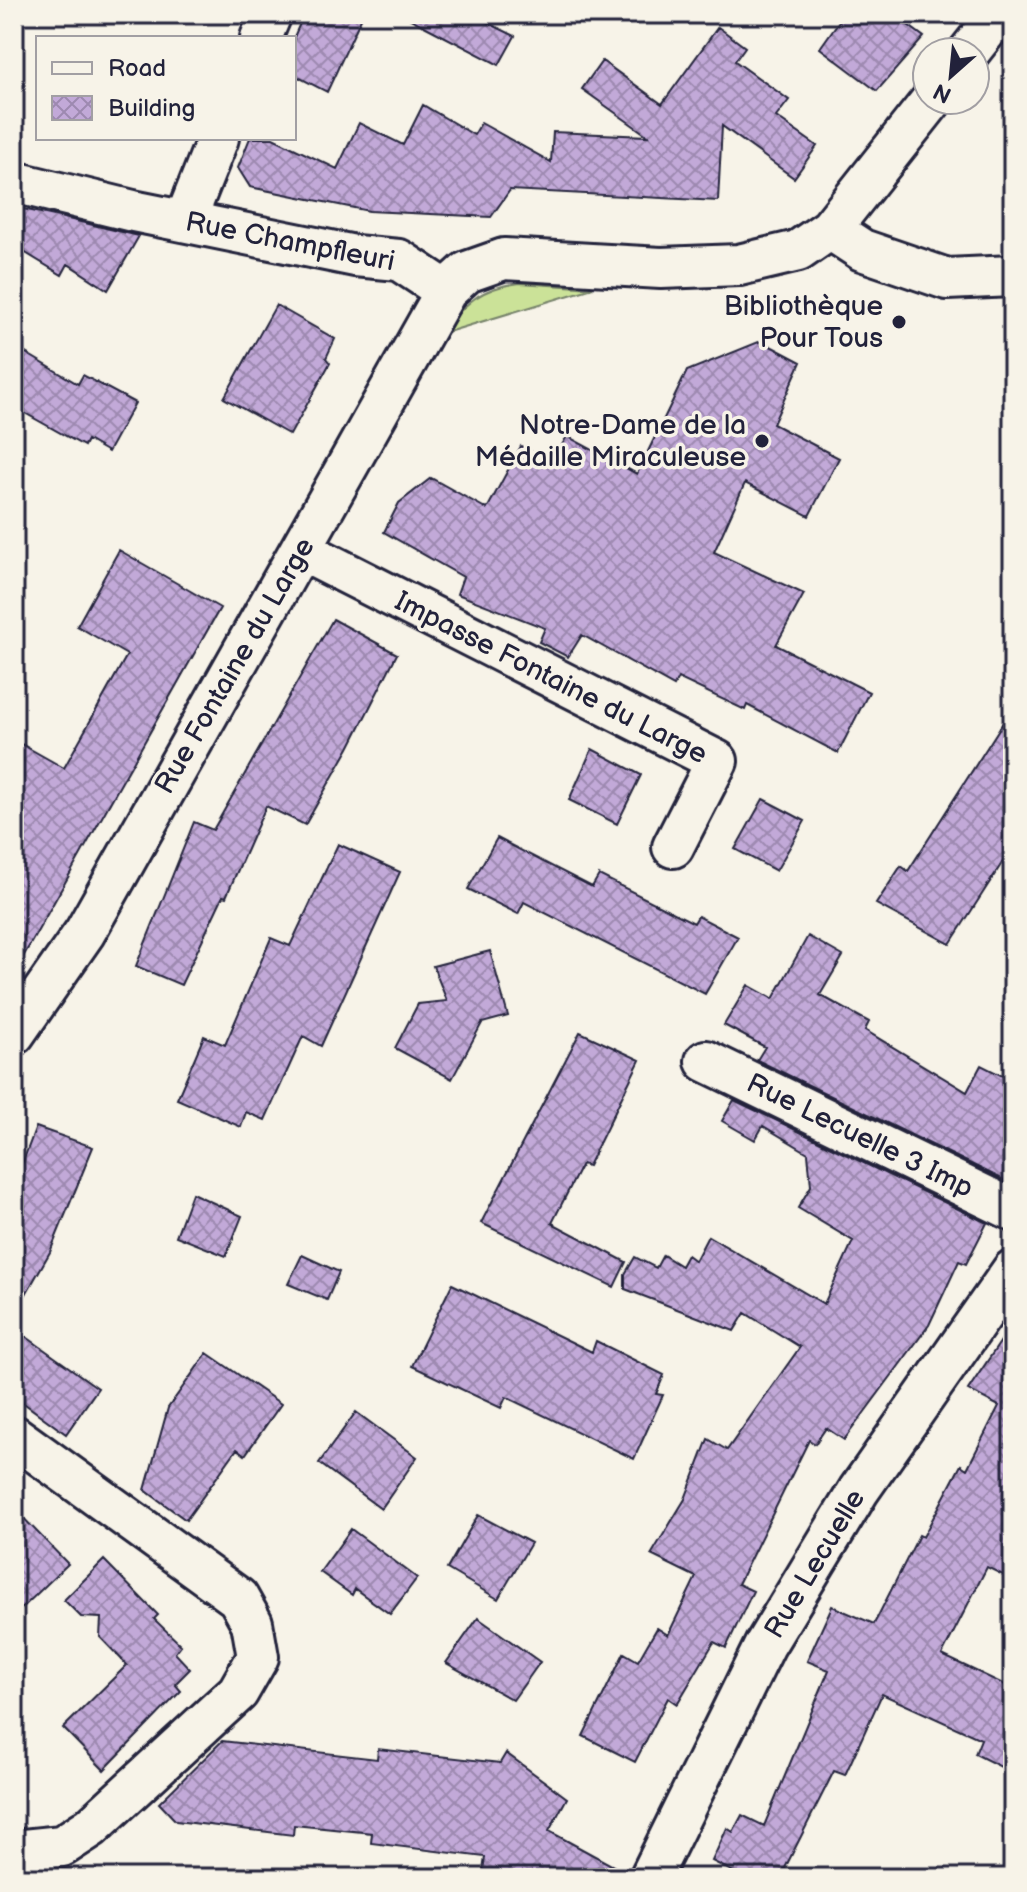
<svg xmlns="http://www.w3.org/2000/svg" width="1027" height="1892" font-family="'Balsamiq Sans',sans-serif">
	<defs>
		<pattern id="building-cross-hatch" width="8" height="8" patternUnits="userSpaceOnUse" patternTransform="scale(2)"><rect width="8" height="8" fill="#c2a9d8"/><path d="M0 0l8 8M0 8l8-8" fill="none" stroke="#9d89b0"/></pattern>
	</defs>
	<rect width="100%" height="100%" fill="#f7f3e8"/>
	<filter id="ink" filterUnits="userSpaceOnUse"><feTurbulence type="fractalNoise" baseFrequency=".0125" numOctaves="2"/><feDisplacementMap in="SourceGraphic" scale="16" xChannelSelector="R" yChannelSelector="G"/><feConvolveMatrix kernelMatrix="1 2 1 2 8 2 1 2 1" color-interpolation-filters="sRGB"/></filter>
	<g filter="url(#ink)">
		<path fill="#cbe298" stroke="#76826a" stroke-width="2" d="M 520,283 L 593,288 L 441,334 C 466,303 478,288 520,283 Z"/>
		<path fill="url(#building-cross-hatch)" stroke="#22223b" stroke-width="2" d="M 304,14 L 363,14 L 327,92 L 294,75 L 294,37 Z
			M 401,14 L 470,14 L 515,36 L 499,65 Z
			M 844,14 L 893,14 L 924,37 L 877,91 L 820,48 Z
			M 718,27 L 745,47 L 735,61 L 789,100 L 776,117 L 817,146 L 794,178 L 722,126 L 718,201 L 510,190 L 491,217 L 369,211 L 250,187 L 238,168 L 250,138 L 273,138 L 337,169 L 359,123 L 403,145 L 423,105 L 474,135 L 481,123 L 551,162 L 553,132 L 648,136 L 582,89 L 602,61 L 662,104 Z
			M 14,207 L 68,219 L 139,236 L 108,290 L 68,264 L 62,275 L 14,246 Z
			M 276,305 L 335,339 L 326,358 L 330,363 L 290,435 L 224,398 Z
			M 761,341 L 801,362 L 773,424 L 839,458 L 809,516 L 745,483 L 714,552 L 804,594 L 776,645 L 869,692 L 838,753 L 747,705 L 745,710 L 678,678 L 674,686 L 582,635 L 568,657 L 539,642 L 545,628 L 457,594 L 463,577 L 384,532 L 399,503 L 431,478 L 487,509 L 521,446 L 552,463 L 567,436 L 637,474 L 687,371 Z
			M 14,346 L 78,384 L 83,375 L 135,403 L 108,452 L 87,440 L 84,446 L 14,407 Z
			M 119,550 L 220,608 L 14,973 L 14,740 L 64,768 L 127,655 L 77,626 Z
			M 333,619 L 397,654 L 349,748 L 305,825 L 266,806 L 226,897 L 223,896 L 181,985 L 136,966 L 194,822 L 213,830 Z
			M 1013,707 L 1013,846 L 950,944 L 876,904 L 901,866 L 908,871 Z
			M 592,749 L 641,775 L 617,824 L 569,800 Z
			M 763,799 L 805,821 L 776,871 L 735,849 Z
			M 497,838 L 592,887 L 599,875 L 694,923 L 698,916 L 738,937 L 705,994 L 524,902 L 518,914 L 468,889 Z
			M 338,844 L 400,872 L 321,1046 L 303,1036 L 265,1120 L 246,1112 L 241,1127 L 177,1099 L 204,1036 L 225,1045 L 271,938 L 290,946 Z
			M 808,936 L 843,956 L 820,995 L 869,1022 L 865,1030 L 967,1092 L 981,1065 L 1013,1081 L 1013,1167 L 1006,1181 L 757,1060 L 765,1047 L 724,1025 L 748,985 L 773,999 Z
			M 490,951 L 508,1016 L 482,1023 L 452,1079 L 395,1048 L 418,1004 L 447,1001 L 433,966 Z
			M 580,1032 L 640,1060 L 588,1166 L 582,1164 L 552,1223 L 626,1262 L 614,1287 L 481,1223 Z
			M 734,1100 L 987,1223 L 966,1264 L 959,1261 L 929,1325 L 844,1440 L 826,1428 L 815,1444 L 809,1440 L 738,1584 L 753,1591 L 726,1648 L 714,1642 L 677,1704 L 668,1698 L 635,1762 L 583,1736 L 624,1653 L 638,1661 L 657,1628 L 668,1635 L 696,1577 L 651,1555 L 685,1499 L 708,1439 L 727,1450 L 800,1347 L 745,1313 L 734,1331 L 625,1289 L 625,1274 L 635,1257 L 656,1268 L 663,1255 L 681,1266 L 687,1255 L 695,1261 L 708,1236 L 824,1304 L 853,1241 L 798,1208 L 811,1186 L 808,1153 L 763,1126 L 755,1140 L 722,1121 Z
			M 36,1127 L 93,1147 L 50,1252 L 14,1315 L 14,1185 Z
			M 192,1193 L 242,1216 L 226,1256 L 176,1236 Z
			M 302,1255 L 339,1272 L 327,1300 L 288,1284 Z
			M 452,1284 L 592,1352 L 596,1341 L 664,1375 L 656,1394 L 663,1395 L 634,1459 L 506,1397 L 501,1408 L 412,1366 Z
			M 1013,1323 L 1013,1580 L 987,1567 L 942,1655 L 1005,1685 L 1013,1666 L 1013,1773 L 975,1754 L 981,1739 L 882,1694 L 845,1775 L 834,1771 L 780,1878 L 745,1878 L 712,1861 L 727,1828 L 733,1832 L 742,1815 L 764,1826 L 829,1670 L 807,1661 L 832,1606 L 874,1624 L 919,1535 L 923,1537 L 961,1465 L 967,1469 L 999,1406 L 968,1390 Z
			M 14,1328 L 98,1388 L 66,1434 L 14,1396 Z
			M 207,1353 L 281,1404 L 245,1455 L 237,1449 L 186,1520 L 145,1490 L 168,1408 Z
			M 356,1412 L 417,1457 L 381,1509 L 319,1463 Z
			M 14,1508 L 68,1564 L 14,1616 Z
			M 478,1515 L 531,1543 L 498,1599 L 447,1569 Z
			M 351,1529 L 417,1578 L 390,1614 L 355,1589 L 352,1595 L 320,1572 Z
			M 104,1560 L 158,1615 L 154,1619 L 181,1645 L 175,1653 L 190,1669 L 175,1684 L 181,1691 L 104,1770 L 63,1728 L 127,1665 L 100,1637 L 101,1618 L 81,1617 L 64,1600 Z
			M 478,1618 L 540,1662 L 513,1700 L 446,1663 Z
			M 222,1741 L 377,1759 L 378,1749 L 500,1763 L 506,1753 L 567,1798 L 549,1831 L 628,1874 L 627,1878 L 482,1878 L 485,1857 L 371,1843 L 372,1833 L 294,1825 L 293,1835 L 176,1821 L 159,1803 Z"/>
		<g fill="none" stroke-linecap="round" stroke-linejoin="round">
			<defs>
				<path id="minor" d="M 261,38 L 271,14
					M 969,52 L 999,14
					M 14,182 L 133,211 L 355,256 L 399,260 L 446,291
					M 185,221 L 218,138
					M 830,229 L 862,250 L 947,279 L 1013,276
					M 301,550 L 717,761 L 673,847
					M 14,1034 L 85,932 L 446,291 L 467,272 L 504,259 L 661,268 L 739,265 L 798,251 L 830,229 L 932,100
					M 706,1061 L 1013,1210
					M 14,1436 L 238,1598 L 252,1623 L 258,1657 L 238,1692 L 91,1827 L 62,1846 L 14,1851
					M 650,1878 L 765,1645 L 859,1490 L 1013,1270"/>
			</defs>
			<use href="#minor" stroke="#22223b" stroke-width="46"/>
			<use href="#minor" stroke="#f7f3e8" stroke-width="40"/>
		</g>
	</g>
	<g fill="#22223b" stroke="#f7f3e8" stroke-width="3">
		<circle cx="899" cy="322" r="8"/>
		<circle cx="762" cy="441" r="8"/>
	</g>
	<g text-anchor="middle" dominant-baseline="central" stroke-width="7" stroke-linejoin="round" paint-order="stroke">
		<g font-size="28" fill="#22223b" stroke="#f7f3e8">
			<text transform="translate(290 242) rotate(11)">Rue Champfleuri</text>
			<text transform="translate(235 666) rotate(-60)">Rue Fontaine du Large</text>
			<text transform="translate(551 678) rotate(27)">Impasse Fontaine du Large</text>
			<text transform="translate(860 1136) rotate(26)">Rue Lecuelle 3 Imp</text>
			<text transform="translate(815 1564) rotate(-59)">Rue Lecuelle</text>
		</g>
		<g font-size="28" fill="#22223b" stroke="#f7f3e8" text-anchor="end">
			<text x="883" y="306">Bibliothèque<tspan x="883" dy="32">Pour Tous</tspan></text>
			<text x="746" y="425">Notre-Dame de la<tspan x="746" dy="32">Médaille Miraculeuse</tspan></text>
		</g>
	</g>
	<rect width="1027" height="1892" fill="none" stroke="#f7f3e8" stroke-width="48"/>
	<rect x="24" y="24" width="979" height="1844" fill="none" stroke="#22223b" stroke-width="3" filter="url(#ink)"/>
	<rect x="36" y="36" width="260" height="104" fill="#f7f3e8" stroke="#a29fa3" stroke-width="2"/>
	<rect x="52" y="62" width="40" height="12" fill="#f7f3e8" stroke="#a29fa3" stroke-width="2"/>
	<text x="108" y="76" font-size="24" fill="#22223b">Road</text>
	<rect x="52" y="96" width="40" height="24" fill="url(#building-cross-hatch)" stroke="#a29fa3" stroke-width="2"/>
	<text x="108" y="116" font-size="24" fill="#22223b">Building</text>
	<g transform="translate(951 76) rotate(207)"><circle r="38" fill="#f7f3e8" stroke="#a29fa3" stroke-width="2"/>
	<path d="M0-6L14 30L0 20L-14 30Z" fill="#22223b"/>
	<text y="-12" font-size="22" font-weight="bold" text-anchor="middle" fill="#22223b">N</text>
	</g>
</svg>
